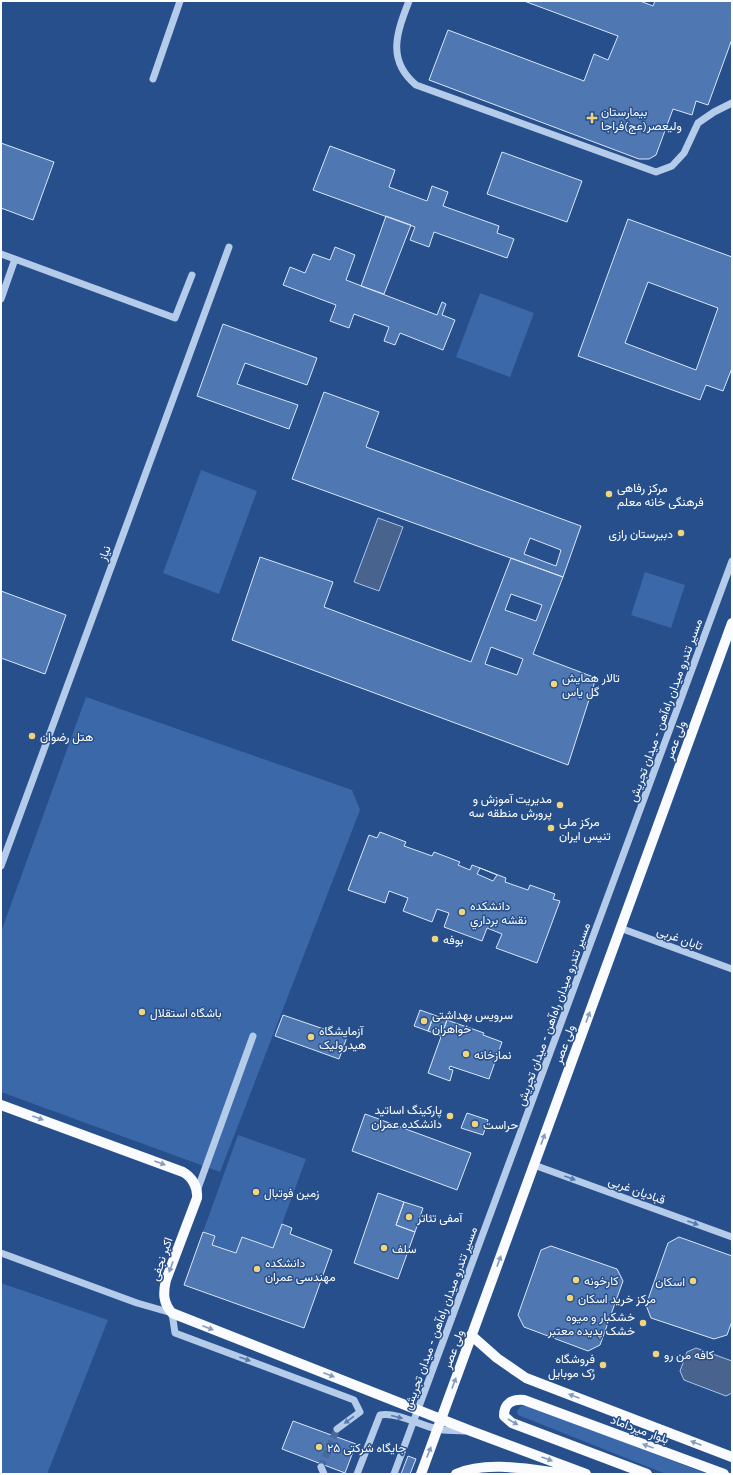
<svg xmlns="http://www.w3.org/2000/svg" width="733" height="1475" font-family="'IBM Plex Sans',Vazirmatn,sans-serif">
	<rect width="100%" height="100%" fill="#274f8b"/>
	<path fill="#3b68a8" d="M 480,293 L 534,313 L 510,377 L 456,357 Z
		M 201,470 L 257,491 L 219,594 L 163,573 Z
		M 645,572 L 685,585 L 671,628 L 631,615 Z
		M 86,697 L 352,790 L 360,810 L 220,1172 L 1,1092 L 1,932 Z
		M 238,1135 L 306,1159 L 273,1248 L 242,1237 L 236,1253 L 212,1245 L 215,1236 L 203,1232 Z
		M 1,1283 L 108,1320 L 47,1474 L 1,1474 Z
		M 521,1406 L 529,1406 L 707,1474 L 666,1474 L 518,1415 L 517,1411 Z"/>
	<path fill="#47638e" stroke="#aac5ea" d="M 378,518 L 403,527 L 379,591 L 354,582 Z
		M 696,1348 L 732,1361 L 732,1393 L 726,1396 L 684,1380 L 680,1371 L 687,1352 Z"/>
	<path fill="#4f77b2" stroke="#dae6f8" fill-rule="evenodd" d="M 524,1 L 640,1 L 653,6 L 655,1 L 732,1 L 732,39 L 708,105 L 696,101 L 692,115 L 673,109 L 656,155 L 649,159 L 639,159 L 429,80 L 448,30 L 584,81 L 594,54 L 608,60 L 618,36 Z
		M 1,143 L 54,162 L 33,220 L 1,208 Z
		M 330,146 L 395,170 L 389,187 L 427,201 L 432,186 L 448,192 L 443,206 L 499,226 L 497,233 L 514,239 L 507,258 L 434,232 L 429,247 L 410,240 L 415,227 L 313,190 Z
		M 502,152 L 582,181 L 567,222 L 487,194 Z
		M 386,216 L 411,225 L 384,294 L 361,286 Z
		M 628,219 L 732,257 L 732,368 L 723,391 L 706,385 L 700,400 L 578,356 ZM 648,282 L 718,308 L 696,370 L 625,343 Z
		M 335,247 L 355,255 L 346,280 L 437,315 L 442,302 L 446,304 L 442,315 L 455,320 L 443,350 L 400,333 L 395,345 L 384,341 L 389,327 L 354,314 L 349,328 L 330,321 L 336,305 L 283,285 L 290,267 L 305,273 L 313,254 L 330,260 Z
		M 223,324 L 317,358 L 307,385 L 245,363 L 237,384 L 298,405 L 289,429 L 197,396 Z
		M 324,392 L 379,412 L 366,447 L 581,526 L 563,577 L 292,479 ZM 530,538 L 561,550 L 556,566 L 524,554 Z
		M 260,557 L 333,582 L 324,607 L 471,662 L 511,558 L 563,577 L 533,654 L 596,678 L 568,765 L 232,640 ZM 511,594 L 542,605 L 536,621 L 505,610 ZM 491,647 L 523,659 L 517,675 L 485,664 Z
		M 1,591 L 66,615 L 45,674 L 1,658 Z
		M 380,832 L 406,842 L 404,846 L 432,856 L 434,852 L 460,862 L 458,865 L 470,870 L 472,865 L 506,878 L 505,882 L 528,890 L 530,885 L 555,894 L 553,899 L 560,901 L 537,963 L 496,948 L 502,934 L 487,928 L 482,941 L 444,927 L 449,913 L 437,909 L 432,922 L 403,911 L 408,898 L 389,891 L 385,903 L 348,890 L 369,835 L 377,838 Z
		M 480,868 L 497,875 L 493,881 L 477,874 Z
		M 420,1010 L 434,1015 L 428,1031 L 414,1026 Z
		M 283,1015 L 347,1037 L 339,1059 L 275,1036 Z
		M 434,1015 L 447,1020 L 441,1036 L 428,1031 Z
		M 447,1020 L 484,1033 L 483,1035 L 502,1042 L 489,1079 L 450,1066 L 449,1069 L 453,1070 L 450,1081 L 428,1073 Z
		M 467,1113 L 488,1120 L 483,1135 L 461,1128 Z
		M 365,1114 L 471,1153 L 457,1190 L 352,1151 Z
		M 378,1193 L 404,1202 L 396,1225 L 415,1232 L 398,1279 L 354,1263 Z
		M 404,1202 L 423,1208 L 415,1232 L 396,1225 Z
		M 282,1224 L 292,1228 L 290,1234 L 332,1250 L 304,1328 L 184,1285 L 203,1232 L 215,1236 L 212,1245 L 236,1253 L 242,1237 L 273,1248 Z
		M 679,1237 L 732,1256 L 732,1321 L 727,1335 L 714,1339 L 651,1318 L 646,1305 L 668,1243 Z
		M 551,1246 L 617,1269 L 623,1281 L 600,1345 L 588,1351 L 524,1327 L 518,1315 L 541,1250 Z
		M 293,1421 L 356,1444 L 345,1473 L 282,1449 Z
		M 408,1456 L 416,1459 L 410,1474 L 401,1474 Z"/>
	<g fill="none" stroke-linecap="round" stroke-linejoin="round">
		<path stroke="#47699c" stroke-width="7" stroke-dasharray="7 3.5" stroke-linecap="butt" d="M 321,1467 L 337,1429"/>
		<path stroke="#b5cbea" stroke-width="7" d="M 409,1 C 397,32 386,60 416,85 L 656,172 L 672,166 L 684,153 L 698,123 L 714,112 L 732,103
			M 153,79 L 180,1
			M 1,254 L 175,318 L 192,275
			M 1,299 L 15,259
			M 1,866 L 229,247
			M 620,928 L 732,969
			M 534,1165 L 732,1237
			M 197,1191 L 253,1036
			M 1,1253 L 137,1303 L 172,1313 L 175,1333 L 354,1400 L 360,1412 L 337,1429
			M 321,1467 L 324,1474
			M 357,1474 L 380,1415 C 398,1412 419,1425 437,1429 C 445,1431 455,1430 464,1431
			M 394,1474 L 732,561"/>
		<path stroke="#f9fbfe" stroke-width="10" d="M 1,1105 L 183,1172 C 192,1177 198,1187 197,1198 L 166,1280 C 163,1293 163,1303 172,1313 L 471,1431 L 586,1474
			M 471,1335 L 497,1358 L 526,1378 L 732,1457
			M 421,1474 L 732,623
			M 456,1474 C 488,1460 533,1470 567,1474
			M 647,1474 L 512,1423 L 504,1416 C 504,1403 512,1399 524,1400 L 724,1474"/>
	</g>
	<defs><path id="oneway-solid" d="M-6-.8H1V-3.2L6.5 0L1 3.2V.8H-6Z"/></defs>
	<g fill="#869cbf">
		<use href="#oneway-solid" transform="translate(588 1017) rotate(-70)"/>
		<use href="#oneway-solid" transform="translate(38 1118) rotate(20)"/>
		<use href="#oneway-solid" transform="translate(543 1139) rotate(-70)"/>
		<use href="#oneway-solid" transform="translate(160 1163) rotate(20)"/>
		<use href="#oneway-solid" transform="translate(499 1261) rotate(-70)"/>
		<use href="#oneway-solid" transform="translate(171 1267) rotate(110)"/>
		<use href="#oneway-solid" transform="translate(208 1328) rotate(21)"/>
		<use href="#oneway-solid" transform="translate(329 1375) rotate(21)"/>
		<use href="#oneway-solid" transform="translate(454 1383) rotate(-70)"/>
		<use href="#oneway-solid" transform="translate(574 1396) rotate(-159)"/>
		<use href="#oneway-solid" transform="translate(513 1422) rotate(30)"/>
		<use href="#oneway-solid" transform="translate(696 1443) rotate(-159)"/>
		<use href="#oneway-solid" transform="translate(648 1446) rotate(-160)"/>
		<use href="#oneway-solid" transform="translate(429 1452) rotate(-69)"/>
		<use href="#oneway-solid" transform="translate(547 1459) rotate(20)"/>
	</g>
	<g fill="#597aac">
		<use href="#oneway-solid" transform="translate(570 1178) rotate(20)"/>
		<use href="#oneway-solid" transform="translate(693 1223) rotate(20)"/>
		<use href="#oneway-solid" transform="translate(245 1359) rotate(20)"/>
		<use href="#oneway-solid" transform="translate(397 1417) rotate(14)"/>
		<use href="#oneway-solid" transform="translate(349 1420) rotate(144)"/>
	</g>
	<g fill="#f2d47b" stroke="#274f8b" stroke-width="1.5">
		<path d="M590 112h4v4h4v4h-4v4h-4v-4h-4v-4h4z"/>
		<circle cx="609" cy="494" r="4"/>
		<circle cx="681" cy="533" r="4"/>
		<circle cx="554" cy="684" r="4"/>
		<circle cx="32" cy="736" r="4"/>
		<circle cx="560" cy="805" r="4"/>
		<circle cx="551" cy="828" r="4"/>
		<circle cx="462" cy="912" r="4"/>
		<circle cx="435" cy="939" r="4"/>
		<circle cx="142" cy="1012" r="4"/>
		<circle cx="424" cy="1021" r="4"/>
		<circle cx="311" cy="1037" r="4"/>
		<circle cx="466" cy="1054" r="4"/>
		<circle cx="450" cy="1116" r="4"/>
		<circle cx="475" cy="1124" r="4"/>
		<circle cx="256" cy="1192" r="4"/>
		<circle cx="409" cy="1217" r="4"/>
		<circle cx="384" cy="1248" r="4"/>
		<circle cx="257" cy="1269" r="4"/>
		<circle cx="576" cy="1280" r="4"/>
		<circle cx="693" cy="1281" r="4"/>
		<circle cx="570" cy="1298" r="4"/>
		<circle cx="643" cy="1323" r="4"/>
		<circle cx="656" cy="1354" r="4"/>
		<circle cx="603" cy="1365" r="4"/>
		<circle cx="319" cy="1447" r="4"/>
	</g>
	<g text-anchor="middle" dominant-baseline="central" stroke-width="3" stroke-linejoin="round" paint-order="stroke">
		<g font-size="12" fill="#fff" stroke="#274f8b" text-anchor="start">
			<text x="601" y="111">بیمارستان<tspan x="601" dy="14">ولیعصر(عج)فراجا</tspan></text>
			<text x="617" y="487">مرکز رفاهی<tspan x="617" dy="14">فرهنگی خانه معلم</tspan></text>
			<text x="673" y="533" text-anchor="end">دبیرستان رازی</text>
			<text x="562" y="677">تالار همایش<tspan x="562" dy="14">گل یاس</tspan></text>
			<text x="40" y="736">هتل رضوان</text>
			<text x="552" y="798" text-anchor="end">مدیریت آموزش و<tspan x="552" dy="14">پرورش منطقه سه</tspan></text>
			<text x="559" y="821">مرکز ملی<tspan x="559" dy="14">تنیس ایران</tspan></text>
			<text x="470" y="905">دانشكده<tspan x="470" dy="14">نقشه برداري</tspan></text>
			<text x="443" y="939">بوفه</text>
			<text x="150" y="1012">باشگاه استقلال</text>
			<text x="432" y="1014">سرویس بهداشتی<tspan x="432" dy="14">خواهران</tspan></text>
			<text x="319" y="1030">آزمایشگاه<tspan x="319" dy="14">هیدرولیک</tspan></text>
			<text x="474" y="1054">نمازخانه</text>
			<text x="442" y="1109" text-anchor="end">پارکینگ اساتید<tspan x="442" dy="14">دانشکده عمران</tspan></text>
			<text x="483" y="1124">حراست</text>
			<text x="264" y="1192">زمین فوتبال</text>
			<text x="417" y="1217">آمفی تئاتر</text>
			<text x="392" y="1248">سلف</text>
			<text x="265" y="1262">دانشکده<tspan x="265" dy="14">مهندسی عمران</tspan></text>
			<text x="584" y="1280">کارخونه</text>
			<text x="685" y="1281" text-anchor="end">اسکان</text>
			<text x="578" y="1298">مرکز خرید اسکان</text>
			<text x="635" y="1316" text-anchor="end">خشکبار و میوه<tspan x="635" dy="14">خشک پدیده معتبر</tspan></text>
			<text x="664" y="1354">کافه من رو</text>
			<text x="595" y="1358" text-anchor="end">فروشگاه<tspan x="595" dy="14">رُک موبایل</tspan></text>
			<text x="327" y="1447">جایگاه شرکتی ۲۵</text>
		</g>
		<g font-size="12" fill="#fff" stroke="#274f8b">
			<text transform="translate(104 553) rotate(-70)">نیاز</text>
			<text transform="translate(665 710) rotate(-70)">مسیر تندرو میدان راه‌آهن - میدان تجریش</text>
			<text transform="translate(675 740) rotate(-70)">ولی عصر</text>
			<text transform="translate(680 938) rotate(20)">تابان غربی</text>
			<text transform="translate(553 1014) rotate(-70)">مسیر تندرو میدان راه‌آهن - میدان تجریش</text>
			<text transform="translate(564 1044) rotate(-70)">ولی عصر</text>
			<text transform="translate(637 1190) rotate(20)">قبادیان غربی</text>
			<text transform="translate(161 1259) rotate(-71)">اکبر نجفی</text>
			<text transform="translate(440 1318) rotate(-70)">مسیر تندرو میدان راه‌آهن - میدان تجریش</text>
			<text transform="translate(453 1349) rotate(-70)">ولی عصر</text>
			<text transform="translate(640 1429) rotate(20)">بلوار میرداماد</text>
		</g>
	</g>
	<rect width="733" height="1475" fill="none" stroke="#ffffff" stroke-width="4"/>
</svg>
